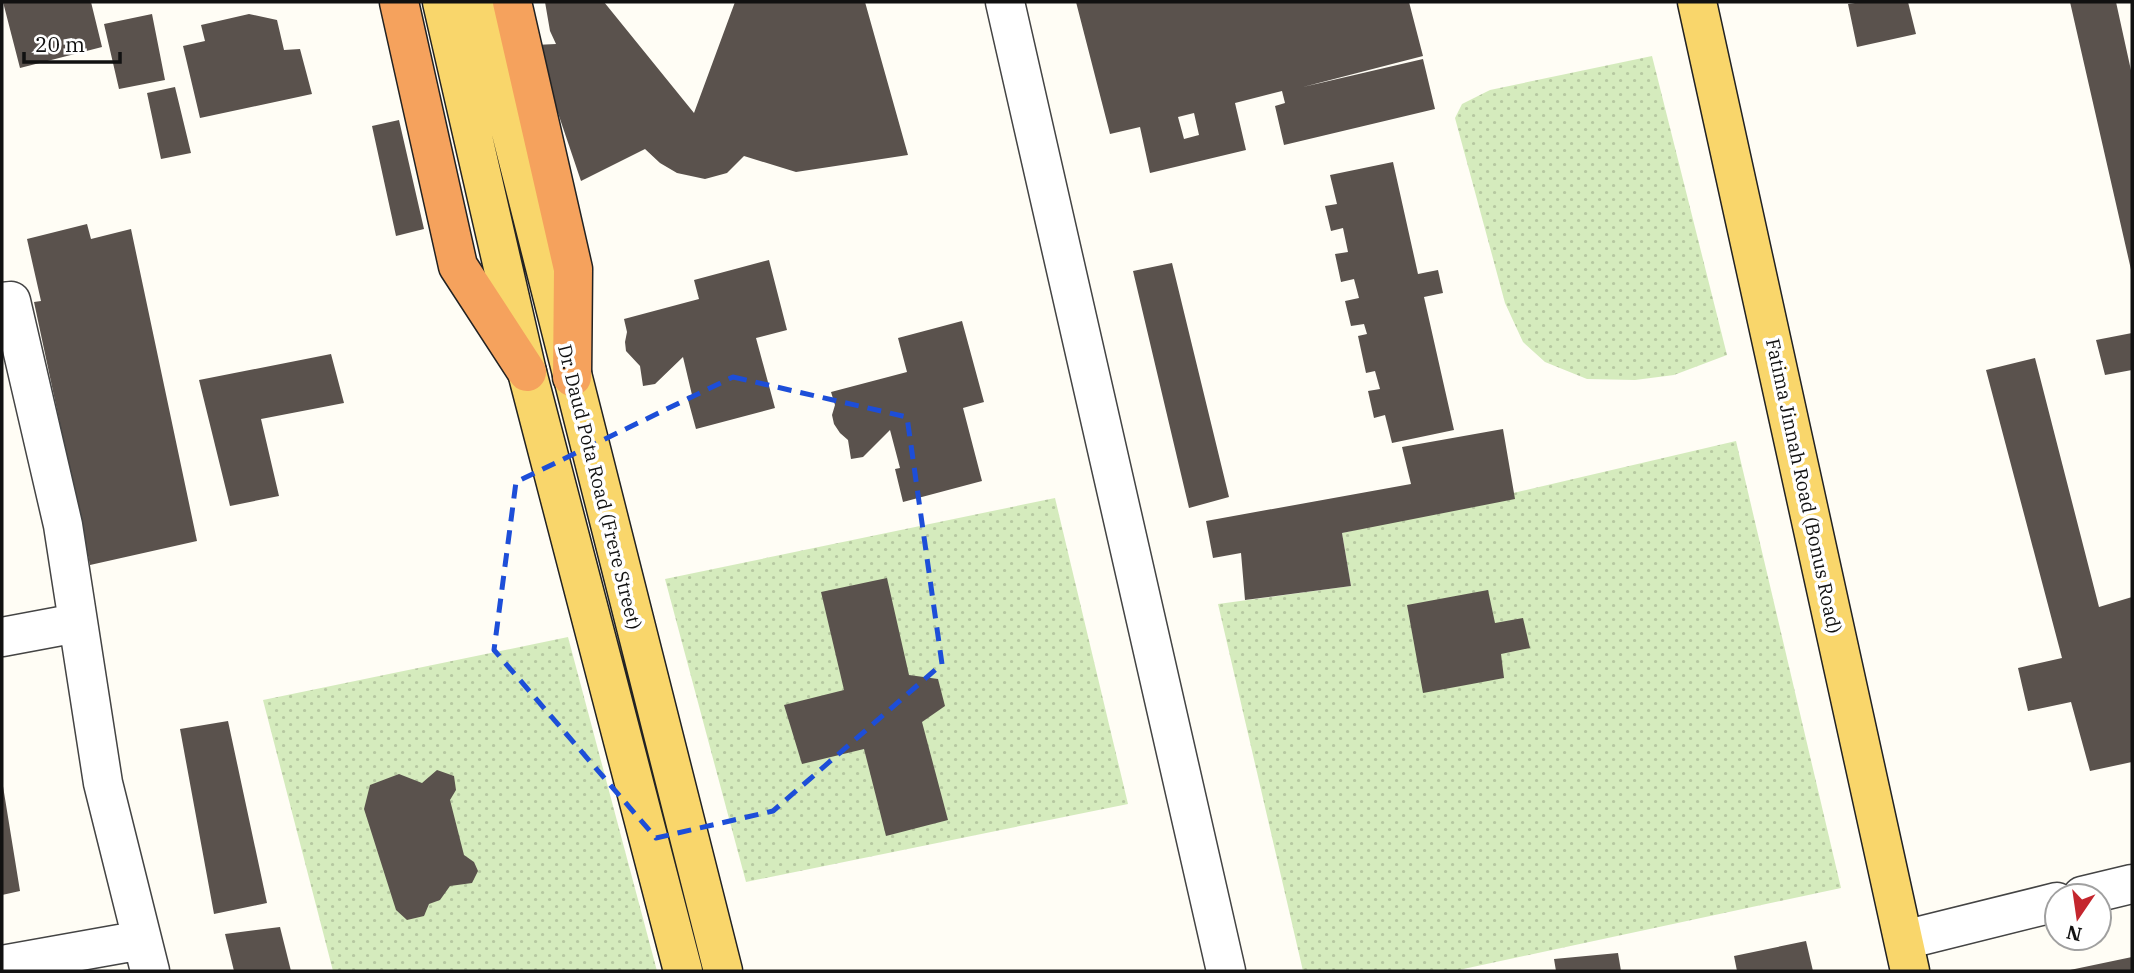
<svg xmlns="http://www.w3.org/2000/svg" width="2134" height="973" font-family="'IBM Plex Serif',serif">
	<defs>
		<pattern id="green-dots" width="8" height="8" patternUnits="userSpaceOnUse" patternTransform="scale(1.75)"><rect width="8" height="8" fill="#d5ebbd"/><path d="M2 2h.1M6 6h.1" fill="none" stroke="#b6c8a1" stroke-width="1.8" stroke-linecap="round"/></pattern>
	</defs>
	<rect width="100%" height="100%" fill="#fffdf5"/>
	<path fill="url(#green-dots)" d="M 1652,56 L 1727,355 L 1674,375 L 1635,380 L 1587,379 L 1545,362 L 1523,342 L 1505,303 L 1455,118 L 1462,104 L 1490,90 Z
		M 1736,441 L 1841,888 L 1454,971 L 1303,971 L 1218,604 L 1351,586 L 1342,533 Z
		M 1055,498 L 1128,804 L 746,882 L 665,579 Z
		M 568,637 L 657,971 L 333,971 L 263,700 Z"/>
	<path fill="#5a524d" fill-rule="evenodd" d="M 3,2 L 91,2 L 102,47 L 20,68 Z
		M 545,2 L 604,2 L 694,113 L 735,2 L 865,2 L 908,155 L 796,172 L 744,156 L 727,173 L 705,179 L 677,173 L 660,163 L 645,149 L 581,181 L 535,45 L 556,44 L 550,31 Z
		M 1076,2 L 1409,2 L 1423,56 L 1303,87 L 1423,59 L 1435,109 L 1284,145 L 1275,106 L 1285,103 L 1282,91 L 1235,103 L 1246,150 L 1150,173 L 1140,127 L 1110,134 ZM 1194,113 L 1199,135 L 1184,139 L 1178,117 Z
		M 1862,2 L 1908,2 L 1916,34 L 1857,47 L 1848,4 Z
		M 2070,2 L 2116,2 L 2132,75 L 2132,274 Z
		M 152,14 L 165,80 L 119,89 L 104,24 Z
		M 249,14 L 277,20 L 284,50 L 300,49 L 312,94 L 200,118 L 183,46 L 205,41 L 201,25 Z
		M 175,87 L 191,153 L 161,159 L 147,93 Z
		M 399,120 L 424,229 L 396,236 L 372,126 Z
		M 1393,162 L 1418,274 L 1438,270 L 1443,293 L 1424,297 L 1454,430 L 1392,443 L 1385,415 L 1374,418 L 1368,391 L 1380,389 L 1375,371 L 1366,373 L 1358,336 L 1367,334 L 1364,324 L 1351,326 L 1345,301 L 1359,298 L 1354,279 L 1341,282 L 1335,254 L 1348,252 L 1343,228 L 1331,231 L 1325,206 L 1337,204 L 1330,175 Z
		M 87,224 L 91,239 L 131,229 L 197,541 L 90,565 L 34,302 L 41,301 L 27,239 Z
		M 769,260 L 787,330 L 756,338 L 775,408 L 696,429 L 687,396 L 692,395 L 683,357 L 655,384 L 643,386 L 640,366 L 626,351 L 625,342 L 627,332 L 624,319 L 699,299 L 694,280 Z
		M 1172,263 L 1229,497 L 1189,508 L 1133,271 Z
		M 962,321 L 984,402 L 963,408 L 982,481 L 903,502 L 895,469 L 900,468 L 890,430 L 863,457 L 851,459 L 848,440 L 840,433 L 834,424 L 832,415 L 835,405 L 831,392 L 907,372 L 898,338 Z
		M 2132,333 L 2132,370 L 2105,375 L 2096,340 Z
		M 331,354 L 344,403 L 261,419 L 279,496 L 230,506 L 199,380 Z
		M 2035,358 L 2099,607 L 2132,597 L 2132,762 L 2090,771 L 2071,702 L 2028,711 L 2018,668 L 2062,658 L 1986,370 Z
		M 1503,429 L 1515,499 L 1342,533 L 1351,586 L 1245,600 L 1241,553 L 1213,558 L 1206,521 L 1411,484 L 1402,447 Z
		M 887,578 L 909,675 L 938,679 L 945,706 L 922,722 L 948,820 L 886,836 L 864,749 L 802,764 L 784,705 L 844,690 L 821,592 Z
		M 1488,590 L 1495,623 L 1523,618 L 1530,648 L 1501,654 L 1504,678 L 1423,693 L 1407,605 Z
		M 228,721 L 267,903 L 214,914 L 180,729 Z
		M 437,770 L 454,776 L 456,790 L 450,800 L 464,855 L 474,862 L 478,871 L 472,883 L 450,886 L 440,900 L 429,904 L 424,916 L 407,920 L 396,910 L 364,809 L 370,785 L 399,774 L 422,783 Z
		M 2,780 L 20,891 L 2,895 Z
		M 280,927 L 291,971 L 234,971 L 225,934 Z
		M 1806,941 L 1813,971 L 1737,971 L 1734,956 Z
		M 1618,953 L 1621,971 L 1556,971 L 1554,959 Z
		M 2132,957 L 2132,971 L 2070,971 L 2070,970 Z"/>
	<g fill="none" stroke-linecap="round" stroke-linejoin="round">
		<defs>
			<path id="minor" d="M 1005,2 L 1226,971
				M 2,302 L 11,301 L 63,525 L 103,783 L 150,971
				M 2,637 L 77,623
				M 2082,896 L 2132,884
				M 1904,940 L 2057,902
				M 2,965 L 142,940"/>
			<path id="major" d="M 442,2 L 527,372 L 683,971
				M 478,2 L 723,971
				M 1697,2 L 1910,971"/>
			<path id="highway" d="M 399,2 L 458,266 L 527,372
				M 512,2 L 573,269 L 572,377"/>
		</defs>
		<use href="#minor" stroke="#444" stroke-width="41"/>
		<use href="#major" stroke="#222" stroke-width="41"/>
		<use href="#highway" stroke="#222" stroke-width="41"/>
		<use href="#minor" stroke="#fff" stroke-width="38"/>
		<use href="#major" stroke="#f9d66b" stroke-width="38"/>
		<use href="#highway" stroke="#f5a25d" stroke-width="38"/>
	</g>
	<path fill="none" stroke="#1d4ed8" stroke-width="5" stroke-dasharray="14 9" stroke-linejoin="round" d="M 733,377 L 907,417 L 942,664 L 773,811 L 656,838 L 494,650 L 516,482 Z"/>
	<g text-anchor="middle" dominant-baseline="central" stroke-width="7" stroke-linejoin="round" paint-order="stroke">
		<g font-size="19" fill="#111" stroke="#fff">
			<text transform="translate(1804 486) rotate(78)">Fatima Jinnah Road (Bonus Road)</text>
			<text transform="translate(600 487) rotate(76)">Dr. Daud Pota Road (Frere Street)</text>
		</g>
	</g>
	<rect width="2134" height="973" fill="none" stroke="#111111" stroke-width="7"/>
	<g transform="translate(2078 917) rotate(193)"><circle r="33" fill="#ffffff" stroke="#a0a0a0" stroke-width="2"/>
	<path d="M0-5L12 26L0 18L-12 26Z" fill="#c4262e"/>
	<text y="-10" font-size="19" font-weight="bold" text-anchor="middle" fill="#111111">N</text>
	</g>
	<path d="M24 52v10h96v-10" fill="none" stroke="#111111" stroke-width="3.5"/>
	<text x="35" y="52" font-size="21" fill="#111111" stroke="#ffffff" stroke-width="5" paint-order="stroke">20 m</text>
</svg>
